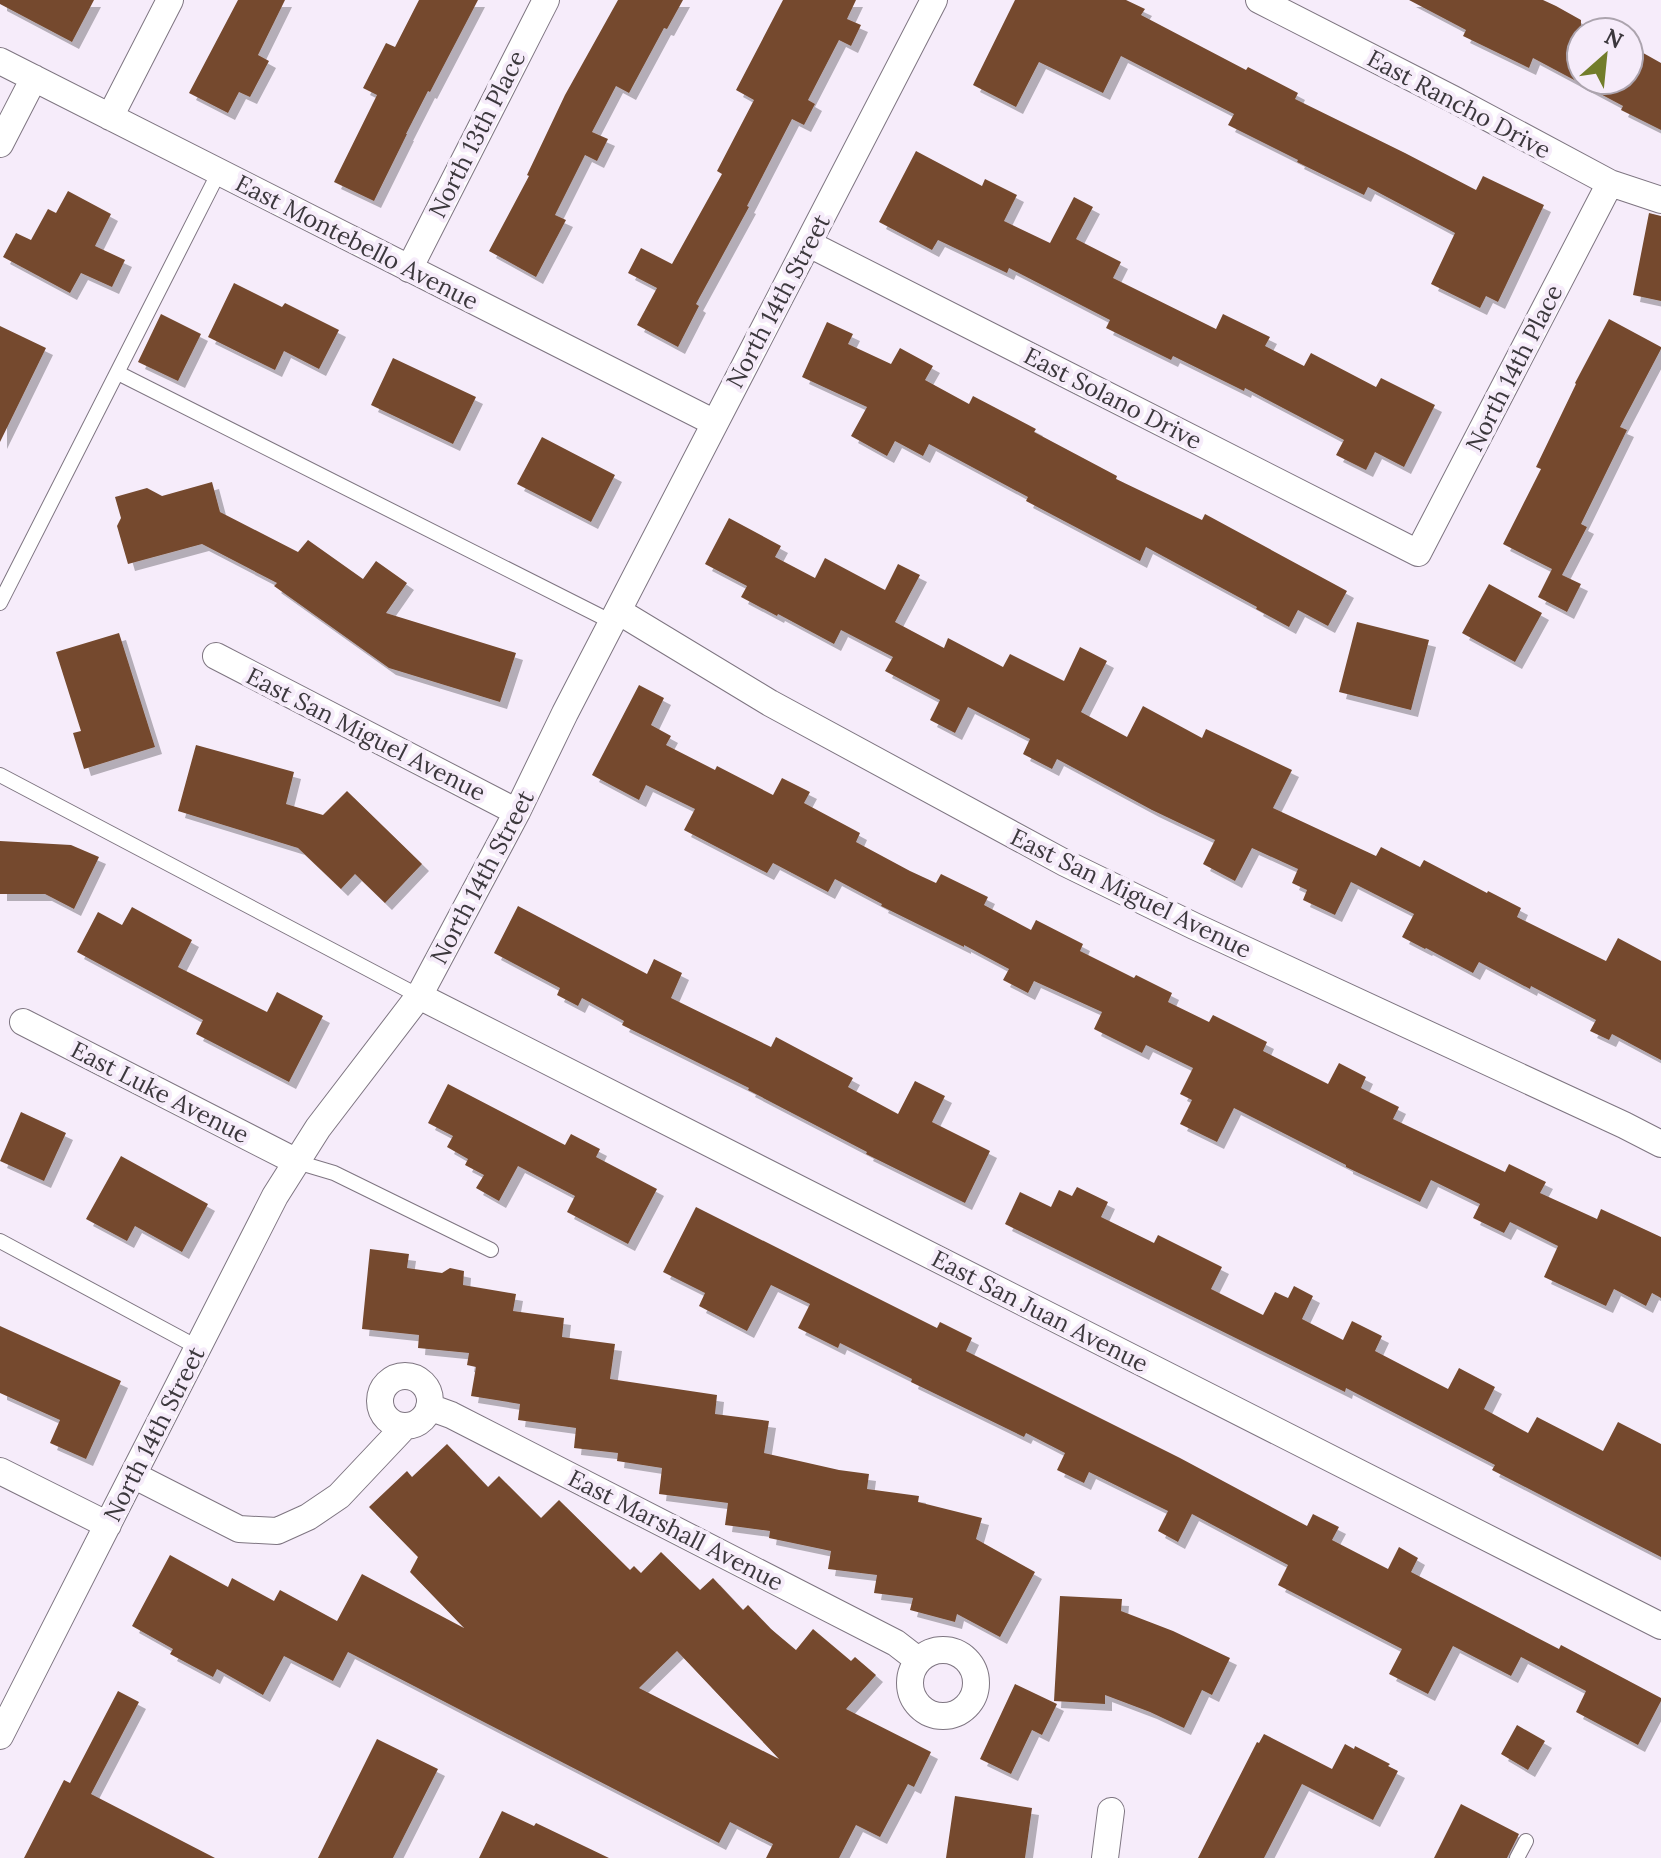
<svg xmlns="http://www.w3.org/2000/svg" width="1661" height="1858" font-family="Lora,serif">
	<defs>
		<filter id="shadow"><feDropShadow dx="7" dy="7" stdDeviation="0" flood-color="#0004"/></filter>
	</defs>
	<rect width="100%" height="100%" fill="#f6ecfa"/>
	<path fill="#744a2f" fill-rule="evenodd" filter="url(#shadow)" d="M 0,0 L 94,0 L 72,42 L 0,4 Z
		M 238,0 L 285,0 L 258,55 L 269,61 L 250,97 L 239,92 L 228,113 L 189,93 Z
		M 419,0 L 478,0 L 430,92 L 428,91 L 406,134 L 407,134 L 374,201 L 334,182 L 377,95 L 363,88 L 386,43 L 395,47 Z
		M 618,0 L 683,0 L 667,29 L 664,28 L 629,93 L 616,86 L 592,132 L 608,139 L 597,161 L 585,155 L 555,215 L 566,220 L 536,277 L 489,251 L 529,176 L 527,175 L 565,95 Z
		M 783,0 L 856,0 L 847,19 L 861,25 L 851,46 L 839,40 L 808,100 L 815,104 L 804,125 L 792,119 L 747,206 L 749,207 L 696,304 L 699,306 L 678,347 L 637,325 L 657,288 L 628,273 L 641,248 L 672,264 L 722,174 L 717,171 L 754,100 L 736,90 Z
		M 1015,0 L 1126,0 L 1145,9 L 1141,15 L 1246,70 L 1248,67 L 1298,93 L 1295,99 L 1405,153 L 1476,190 L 1483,176 L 1544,205 L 1498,302 L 1486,296 L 1480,308 L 1431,284 L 1455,233 L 1368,187 L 1364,195 L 1297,162 L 1298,160 L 1228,125 L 1234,114 L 1121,56 L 1103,93 L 1039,62 L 1016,107 L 973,85 Z
		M 1409,0 L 1543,0 L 1556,6 L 1581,20 L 1581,80 L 1629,80 L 1629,45 L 1661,63 L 1661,130 L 1621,110 L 1623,106 L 1533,58 L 1529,68 L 1463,36 L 1466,30 Z
		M 916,151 L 982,186 L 985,179 L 1017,195 L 1004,221 L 1050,243 L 1074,197 L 1093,207 L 1076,239 L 1121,262 L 1113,278 L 1216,329 L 1223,314 L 1270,337 L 1265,346 L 1304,366 L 1311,353 L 1376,387 L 1381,378 L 1435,405 L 1404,467 L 1375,452 L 1366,470 L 1336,455 L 1344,440 L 1245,388 L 1244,391 L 1173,356 L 1171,360 L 1106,328 L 1110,320 L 1009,268 L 1007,273 L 938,240 L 932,250 L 879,222 Z
		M 68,191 L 111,214 L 95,246 L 125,260 L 112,287 L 81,273 L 70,293 L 3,257 L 16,233 L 31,240 L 48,209 L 56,213 Z
		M 1649,213 L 1661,216 L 1661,301 L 1633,295 Z
		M 234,283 L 282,307 L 285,303 L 339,330 L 319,369 L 284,351 L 275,370 L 208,337 Z
		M 161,314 L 201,334 L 178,381 L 138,362 Z
		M 1609,319 L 1661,347 L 1661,349 L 1620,427 L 1627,430 L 1581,524 L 1587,527 L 1562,575 L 1581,584 L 1567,612 L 1538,597 L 1552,569 L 1503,544 L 1541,469 L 1536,467 L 1576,384 L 1575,383 Z
		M 827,322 L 853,334 L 848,344 L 891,364 L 900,348 L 933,366 L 925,380 L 969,404 L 973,396 L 1036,429 L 1034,432 L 1117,476 L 1116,479 L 1202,520 L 1205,514 L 1347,591 L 1328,626 L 1298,610 L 1289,627 L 1256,609 L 1257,607 L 1146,547 L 1140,561 L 1026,501 L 1028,497 L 929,444 L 923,456 L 895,441 L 887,456 L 851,436 L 867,407 L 802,377 Z
		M 0,326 L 46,348 L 0,442 Z
		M 393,358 L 476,397 L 453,444 L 371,405 Z
		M 542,437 L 615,475 L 591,522 L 517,484 Z
		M 212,482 L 220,512 L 298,552 L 308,540 L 363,579 L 376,561 L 407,583 L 386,613 L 516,653 L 500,702 L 389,668 L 274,586 L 277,583 L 202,544 L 128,564 L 117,526 L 121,518 L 115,497 L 147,488 L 162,496 Z
		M 729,518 L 781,546 L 775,557 L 815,578 L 825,558 L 885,590 L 898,564 L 920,575 L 895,622 L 944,648 L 948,638 L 1003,667 L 1010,654 L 1064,681 L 1080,647 L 1107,661 L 1081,712 L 1127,737 L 1143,706 L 1202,738 L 1206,729 L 1292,770 L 1273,808 L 1376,856 L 1381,847 L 1420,867 L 1424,860 L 1487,893 L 1488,891 L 1521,908 L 1517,917 L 1606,961 L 1618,938 L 1661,961 L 1661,1060 L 1612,1034 L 1609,1040 L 1590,1031 L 1596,1020 L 1531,986 L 1530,989 L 1479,962 L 1473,973 L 1426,948 L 1425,949 L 1402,937 L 1414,914 L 1351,882 L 1335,915 L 1303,900 L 1307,890 L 1292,883 L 1298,869 L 1252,848 L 1235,881 L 1203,864 L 1215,840 L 1152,810 L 1057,759 L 1052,769 L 1023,754 L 1030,739 L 968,707 L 955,733 L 930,720 L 940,700 L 885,671 L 893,657 L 841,630 L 834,644 L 778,614 L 777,616 L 741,597 L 747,586 L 705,564 Z
		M 1489,584 L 1542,613 L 1515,662 L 1462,633 Z
		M 1357,622 L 1429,640 L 1411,710 L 1339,692 Z
		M 119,633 L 155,747 L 84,769 L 73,733 L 81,731 L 56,652 Z
		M 639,685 L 664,698 L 651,725 L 671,736 L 666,745 L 715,770 L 717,766 L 773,795 L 782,778 L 810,792 L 804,803 L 860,833 L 856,842 L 910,871 L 936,883 L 941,874 L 988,897 L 984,905 L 1031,930 L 1036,920 L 1083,944 L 1080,951 L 1134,978 L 1136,975 L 1172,993 L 1168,1002 L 1209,1022 L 1213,1015 L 1267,1042 L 1263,1051 L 1328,1084 L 1339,1063 L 1366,1077 L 1361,1088 L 1399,1107 L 1393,1119 L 1505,1172 L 1509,1164 L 1546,1182 L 1540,1193 L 1597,1219 L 1601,1209 L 1661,1237 L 1661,1298 L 1652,1293 L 1646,1306 L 1614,1289 L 1606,1306 L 1544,1277 L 1558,1246 L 1510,1222 L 1504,1233 L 1473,1218 L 1480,1204 L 1431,1180 L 1420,1202 L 1346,1167 L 1346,1165 L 1234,1108 L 1217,1142 L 1180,1124 L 1192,1100 L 1180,1094 L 1193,1068 L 1146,1045 L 1142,1053 L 1094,1029 L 1102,1012 L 1034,981 L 1028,993 L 1003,980 L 1009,969 L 964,945 L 964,947 L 881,906 L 882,904 L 835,879 L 828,892 L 773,863 L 767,873 L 684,830 L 695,809 L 646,785 L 639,800 L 592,775 Z
		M 196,745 L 294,772 L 286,804 L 323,815 L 347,791 L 422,864 L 385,903 L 355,874 L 341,889 L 298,848 L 178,811 Z
		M 0,841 L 71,845 L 99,857 L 74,909 L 45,894 L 0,894 Z
		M 518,906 L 647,974 L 654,959 L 682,973 L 671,998 L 771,1047 L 776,1037 L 853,1078 L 848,1087 L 898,1114 L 915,1081 L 945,1096 L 932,1122 L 990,1151 L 965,1203 L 866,1154 L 867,1152 L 748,1090 L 749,1088 L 622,1025 L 624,1021 L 582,998 L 578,1006 L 557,995 L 560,988 L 494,953 Z
		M 132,907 L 192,940 L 178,967 L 267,1012 L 277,992 L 323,1016 L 289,1082 L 196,1034 L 203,1020 L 77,952 L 98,912 L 122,925 Z
		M 448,1084 L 565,1145 L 571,1134 L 600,1149 L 596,1157 L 657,1189 L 628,1244 L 567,1212 L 575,1196 L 518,1166 L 499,1201 L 476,1188 L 484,1175 L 465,1165 L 468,1159 L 447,1147 L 453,1136 L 428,1123 Z
		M 21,1112 L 66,1133 L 44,1181 L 0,1161 Z
		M 121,1156 L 208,1204 L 182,1252 L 135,1226 L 127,1241 L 86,1219 Z
		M 1077,1187 L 1108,1202 L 1101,1217 L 1154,1243 L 1158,1235 L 1222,1267 L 1211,1289 L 1263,1315 L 1275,1292 L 1288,1298 L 1294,1286 L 1313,1296 L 1302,1319 L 1343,1340 L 1352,1321 L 1382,1336 L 1375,1351 L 1448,1389 L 1459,1368 L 1495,1387 L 1484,1409 L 1528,1433 L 1537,1417 L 1603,1451 L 1618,1422 L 1661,1444 L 1661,1557 L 1492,1470 L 1495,1465 L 1346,1388 L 1345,1392 L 1005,1224 L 1020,1192 L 1051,1207 L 1059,1190 L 1072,1196 Z
		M 696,1207 L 937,1328 L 940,1322 L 972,1338 L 966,1351 L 1180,1458 L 1307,1526 L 1313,1514 L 1339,1527 L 1332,1540 L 1388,1569 L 1399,1547 L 1418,1558 L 1411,1572 L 1559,1649 L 1561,1645 L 1661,1698 L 1661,1701 L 1638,1745 L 1576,1712 L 1586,1691 L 1521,1657 L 1511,1676 L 1453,1646 L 1428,1694 L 1389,1674 L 1402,1649 L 1278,1585 L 1288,1565 L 1192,1514 L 1178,1542 L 1158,1531 L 1168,1511 L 1089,1472 L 1084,1483 L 1057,1470 L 1065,1453 L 1026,1433 L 1024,1437 L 911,1382 L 912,1379 L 840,1343 L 838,1348 L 798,1328 L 810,1304 L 771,1285 L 747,1331 L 699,1306 L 705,1293 L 663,1272 Z
		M 370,1249 L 409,1254 L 407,1268 L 442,1273 L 450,1268 L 464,1271 L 463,1285 L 516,1294 L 513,1311 L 564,1318 L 562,1337 L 615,1344 L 610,1379 L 717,1395 L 715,1414 L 769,1421 L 764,1453 L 839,1470 L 869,1474 L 867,1489 L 919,1496 L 918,1502 L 982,1518 L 976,1539 L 1035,1572 L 1000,1637 L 957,1614 L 955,1622 L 910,1610 L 913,1598 L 874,1593 L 877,1575 L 828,1569 L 831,1551 L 769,1538 L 770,1531 L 725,1525 L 728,1503 L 659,1494 L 662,1468 L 617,1461 L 618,1453 L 574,1448 L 576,1428 L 518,1420 L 520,1404 L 471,1396 L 476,1367 L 467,1365 L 469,1353 L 418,1348 L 419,1335 L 362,1329 Z
		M 0,1326 L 121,1381 L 86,1459 L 50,1443 L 60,1420 L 0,1393 Z
		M 447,1444 L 488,1487 L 499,1476 L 541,1518 L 559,1500 L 630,1570 L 634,1566 L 641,1573 L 661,1552 L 700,1590 L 713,1578 L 743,1610 L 748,1605 L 771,1629 L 796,1650 L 813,1629 L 851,1661 L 855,1657 L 876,1675 L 846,1709 L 931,1752 L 914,1787 L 908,1784 L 880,1837 L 856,1825 L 839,1858 L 766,1858 L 773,1844 L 730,1822 L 719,1843 L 348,1652 L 333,1681 L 284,1656 L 263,1695 L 217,1669 L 213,1677 L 170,1654 L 173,1649 L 132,1626 L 170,1555 L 228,1587 L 232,1578 L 274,1601 L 280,1590 L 337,1621 L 362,1574 L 464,1628 L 410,1572 L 418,1557 L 369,1507 L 407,1471 L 412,1477 ZM 677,1651 L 779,1759 L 639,1688 Z
		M 1060,1596 L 1122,1599 L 1121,1611 L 1173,1631 L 1230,1658 L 1212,1695 L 1202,1690 L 1184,1728 L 1150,1712 L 1105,1695 L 1105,1704 L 1054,1701 Z
		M 1015,1684 L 1057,1704 L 1042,1735 L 1032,1730 L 1011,1774 L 980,1759 Z
		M 118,1691 L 139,1702 L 91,1794 L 215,1858 L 24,1858 L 64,1780 L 70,1783 Z
		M 1517,1725 L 1545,1741 L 1528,1770 L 1501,1754 Z
		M 1264,1734 L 1332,1769 L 1345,1744 L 1354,1749 L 1355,1746 L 1390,1764 L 1388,1766 L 1398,1771 L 1373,1820 L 1302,1784 L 1264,1858 L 1198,1858 L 1257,1742 L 1259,1743 Z
		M 377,1739 L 438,1769 L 393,1858 L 318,1858 Z
		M 955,1796 L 1032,1808 L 1025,1858 L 946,1858 Z
		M 1461,1804 L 1519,1834 L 1507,1858 L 1434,1858 Z
		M 502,1811 L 534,1826 L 536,1823 L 609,1858 L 479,1858 Z"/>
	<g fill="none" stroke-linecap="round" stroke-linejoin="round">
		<defs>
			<path id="lane" d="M 118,373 L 612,622
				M 0,603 L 219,172
				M 0,775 L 419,996
				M 297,1162 L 334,1173 L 491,1250
				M 0,1241 L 197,1347
				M 1517,1858 L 1526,1841"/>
			<path id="street" d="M 1259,0 L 1453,99 L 1610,183 L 1661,200
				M 0,61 L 715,423
				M 110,117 L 170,0
				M 0,144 L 34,78
				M 809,244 L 1418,553 L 1610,183
				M 409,269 L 546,0
				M 618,611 L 770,703 L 1065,863 L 1194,926 L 1624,1125 L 1661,1144
				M 216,656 L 517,812
				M 419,996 L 1661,1626
				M 23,1022 L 297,1162
				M380 1401a25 25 0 1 1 50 0a25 25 0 1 1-50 0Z
				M 429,1407 L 451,1415 L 896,1643 L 918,1660
				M 0,1471 L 108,1525
				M 133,1475 L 239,1529 L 277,1531 L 308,1517 L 339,1496 L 405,1426
				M910 1683a33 33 0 1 1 66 0a33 33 0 1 1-66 0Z
				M 0,1736 L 275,1196 L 318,1128 L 419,996 L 517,812 L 565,713 L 934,0
				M 1105,1858 L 1111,1811"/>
		</defs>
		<use href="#lane" stroke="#7e7581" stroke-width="16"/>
		<use href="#street" stroke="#7e7581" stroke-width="28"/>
		<use href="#lane" stroke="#fff" stroke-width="14"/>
		<use href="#street" stroke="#fff" stroke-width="26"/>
	</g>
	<g text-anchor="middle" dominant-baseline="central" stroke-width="8" stroke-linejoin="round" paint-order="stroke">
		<g font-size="24" fill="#3c383d" stroke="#f6ecfa">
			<text transform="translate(1459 104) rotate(28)">East Rancho Drive</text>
			<text transform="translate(477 134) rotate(-63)">North 13th Place</text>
			<text transform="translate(357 242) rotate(27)">East Montebello Avenue</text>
			<text transform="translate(778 301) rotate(-62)">North 14th Street</text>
			<text transform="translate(1514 368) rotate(-63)">North 14th Place</text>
			<text transform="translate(1113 398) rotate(27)">East Solano Drive</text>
			<text transform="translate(366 734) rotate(27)">East San Miguel Avenue</text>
			<text transform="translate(482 877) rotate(-62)">North 14th Street</text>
			<text transform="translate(1131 893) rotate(26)">East San Miguel Avenue</text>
			<text transform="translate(160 1092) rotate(27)">East Luke Avenue</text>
			<text transform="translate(1040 1311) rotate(27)">East San Juan Avenue</text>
			<text transform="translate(154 1434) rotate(-63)">North 14th Street</text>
			<text transform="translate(676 1530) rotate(27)">East Marshall Avenue</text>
		</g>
	</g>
	<g transform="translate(1605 56) rotate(27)"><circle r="38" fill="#f6ecfa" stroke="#aca4ae" stroke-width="2"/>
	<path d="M0-6L14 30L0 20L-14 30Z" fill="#727d2a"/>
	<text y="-12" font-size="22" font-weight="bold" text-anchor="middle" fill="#3c383d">N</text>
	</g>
</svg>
